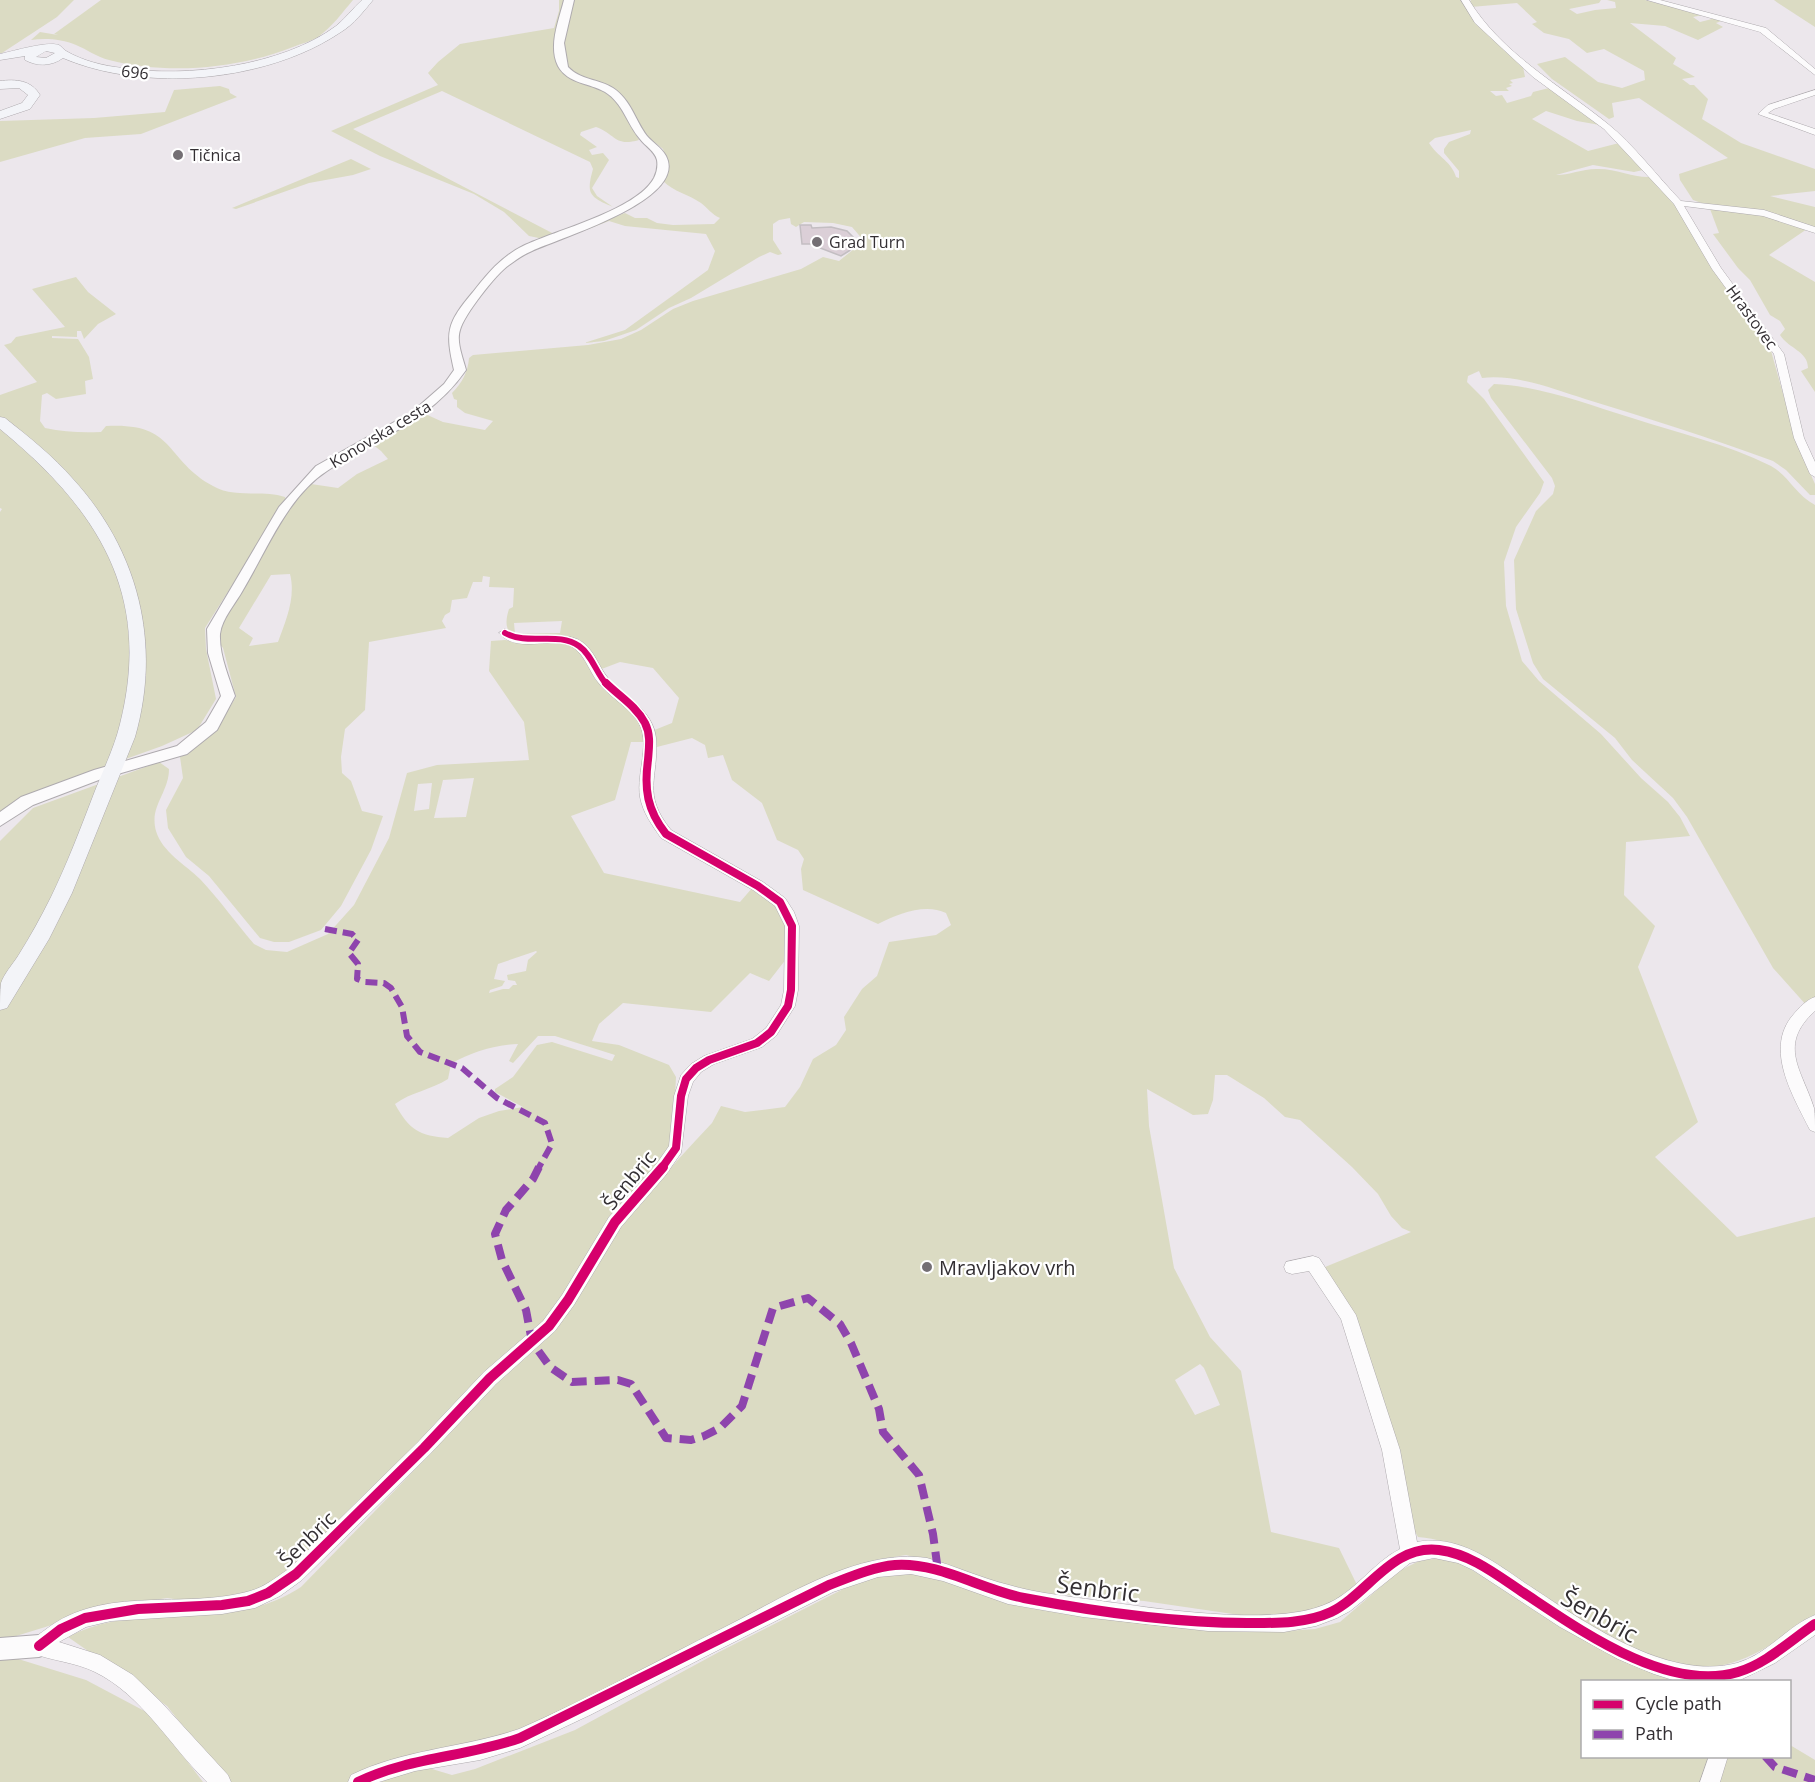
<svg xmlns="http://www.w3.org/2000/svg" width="1815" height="1782" font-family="'Open Sans',sans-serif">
	<rect width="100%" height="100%" fill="#ece7ec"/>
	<path fill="#dbdbc3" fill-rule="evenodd" d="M 0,0 L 74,0 L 57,17 L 2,53 L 0,53 Z
		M 101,0 L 353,0 C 342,13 332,27 318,37 C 310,42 302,43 293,47 C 237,69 168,75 109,60 C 97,57 86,49 76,45 C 62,39 45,38 31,40 L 40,32 L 58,35 L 54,34 Z
		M 559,0 L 564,0 L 556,49 L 558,67 C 569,81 588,82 604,90 C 622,100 630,122 639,140 C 614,147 616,134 596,127 L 581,132 L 580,135 L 597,147 L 589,150 L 592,155 L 603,153 L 609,160 L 592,188 L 597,196 L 613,207 C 589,197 586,194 593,169 L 590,162 L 442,91 L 353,129 L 554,234 L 539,238 L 529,236 L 504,212 L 474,194 L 380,156 L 331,131 L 438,85 L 428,73 L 438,62 L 460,44 L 554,28 L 559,11 Z
		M 571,0 L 1462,0 L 1523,67 L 1525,77 L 1510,80 L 1513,83 L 1509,84 L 1512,86 L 1506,88 L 1509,91 L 1490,91 L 1496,96 L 1502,95 L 1507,103 L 1531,96 L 1533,92 L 1549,88 L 1600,125 L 1577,121 L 1546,111 L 1532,119 L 1588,151 L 1619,143 L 1643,170 L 1634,172 L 1593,165 L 1556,175 C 1570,175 1584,168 1599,169 C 1617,169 1633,178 1651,177 L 1674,204 L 1730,295 L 1768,340 L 1797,444 L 1815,484 L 1815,495 L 1810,495 L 1786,470 L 1773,461 C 1710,438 1648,418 1585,399 C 1553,389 1516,374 1482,378 L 1479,371 L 1468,376 L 1467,382 L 1484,399 L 1544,482 L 1540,493 L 1516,527 L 1504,562 L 1506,606 L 1522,661 L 1539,681 L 1601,734 L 1641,778 L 1668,802 L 1680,817 L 1690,836 L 1626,842 L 1624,895 L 1655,926 L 1638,967 L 1698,1122 L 1655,1157 L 1737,1237 L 1815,1217 L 1815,1616 C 1786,1634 1757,1658 1723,1665 C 1652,1678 1570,1613 1513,1577 C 1482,1558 1455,1540 1418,1537 L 1409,1521 L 1325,1267 L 1411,1232 L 1402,1228 L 1391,1216 L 1378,1194 L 1352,1167 L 1300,1120 L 1285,1117 L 1264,1098 L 1227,1075 L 1215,1075 L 1213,1100 L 1208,1114 L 1193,1115 L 1147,1089 L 1149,1126 L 1174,1268 L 1210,1337 L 1241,1371 L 1271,1532 L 1339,1548 L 1357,1585 L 1338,1606 L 1273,1620 L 1144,1601 L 1039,1593 L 988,1581 L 947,1566 L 906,1555 L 875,1560 L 827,1579 L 571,1716 L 441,1753 L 417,1753 L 382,1765 L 351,1782 L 227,1782 L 167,1706 L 68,1637 C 141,1598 229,1635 301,1587 C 370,1516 440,1446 504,1371 C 574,1288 637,1201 712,1123 L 721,1106 L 745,1112 L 785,1107 L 800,1087 L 813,1059 L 836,1045 L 846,1030 L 844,1017 L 862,989 L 877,976 L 889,942 L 936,935 L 951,925 L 946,913 C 925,903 898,914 878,924 L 803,890 L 801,869 L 804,859 L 798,850 L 777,840 L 762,803 L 732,780 L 723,755 L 708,758 L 705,745 L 692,738 L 653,748 L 652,731 L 672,723 L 679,698 L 653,668 L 620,662 L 599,670 L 585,646 L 510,634 C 505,625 506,619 509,609 L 513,607 L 514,588 L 489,587 L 490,577 L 483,576 L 482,582 L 473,582 L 467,598 L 452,600 L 450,612 L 445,615 L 442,621 L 446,628 L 369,642 L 365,710 L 345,729 L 341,757 L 342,773 L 351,781 L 362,811 L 383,816 L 371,850 L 341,906 L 321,930 L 289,942 L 274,942 L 260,938 L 209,876 L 186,857 L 168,828 L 166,810 L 183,778 L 180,757 C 205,746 222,721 236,697 L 223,648 L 208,629 L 297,498 L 311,484 L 338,488 L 357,474 L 388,459 L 381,451 L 372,444 L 423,413 L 443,422 L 485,430 L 493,421 L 465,413 L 457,407 L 457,400 L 454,399 L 452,393 C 462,383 468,372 469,358 L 473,355 L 588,345 L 621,339 L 641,330 L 673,309 L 693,301 L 801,269 L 823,257 L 839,261 L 864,241 L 852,227 L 833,223 L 804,222 L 796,227 L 791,224 L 790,218 L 779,220 L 773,224 L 773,240 L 782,254 L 778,255 L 770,252 L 759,257 L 691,298 L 669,308 L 636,330 L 604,341 L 584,343 L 625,330 L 708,270 L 715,251 L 706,234 L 625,226 L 609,221 L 542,247 L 540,245 L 625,213 L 635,218 L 647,218 L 657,223 L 673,225 L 714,224 L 720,218 C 711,214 708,208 701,203 C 688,194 674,192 663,181 L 666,160 L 663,149 L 643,133 L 631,107 L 622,97 L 583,79 L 568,67 L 562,45 ZM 1471,130 L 1470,134 L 1449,142 L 1444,149 L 1444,153 L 1459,171 L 1459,178 L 1456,177 C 1452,162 1437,156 1429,143 L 1435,138 ZM 290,574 C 296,598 286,620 278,642 L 249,646 L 253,638 L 239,628 L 271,575 ZM 562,621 L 560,633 L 515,634 L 514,623 ZM 1200,1364 L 1204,1368 L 1220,1405 L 1195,1415 L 1175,1380 Z
		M 1471,0 L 1601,0 L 1599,3 L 1569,9 L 1577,14 L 1595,10 L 1616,8 L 1615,2 L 1607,0 L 1645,0 L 1703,15 L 1693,17 L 1700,22 L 1716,18 L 1724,20 L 1716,23 L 1723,27 L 1698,40 L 1665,26 L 1630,23 L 1676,58 L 1673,64 L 1695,77 L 1682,79 L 1690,85 L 1694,85 L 1708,99 L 1702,119 L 1741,143 L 1815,169 L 1815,191 L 1770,196 L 1815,207 L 1815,229 L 1793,220 L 1710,206 L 1693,200 L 1680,180 L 1679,174 L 1728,158 L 1639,98 L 1612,103 L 1614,117 L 1609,119 L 1552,79 L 1537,64 L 1565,57 L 1598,82 L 1622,88 L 1645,80 L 1644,71 L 1604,49 L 1587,53 L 1569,39 L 1544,33 L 1532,24 L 1537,22 L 1517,3 L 1471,7 L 1468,5 Z
		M 1774,0 L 1815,0 L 1815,27 L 1778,3 Z
		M 220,86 L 229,89 L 230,93 L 237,97 L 141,134 L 85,138 L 0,162 L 0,121 L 94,118 L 165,112 L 174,90 Z
		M 351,159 L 371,169 L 353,175 L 309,183 L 236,209 L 232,208 Z
		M 1710,209 L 1765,215 L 1807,229 L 1769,255 L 1815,282 L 1815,392 L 1801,371 L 1808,368 C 1808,351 1789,349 1780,335 L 1785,329 L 1780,321 L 1770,315 L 1750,280 L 1738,268 L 1713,234 L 1719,233 Z
		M 76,277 L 88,292 L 116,314 L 98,324 L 84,339 L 81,331 L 77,331 L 77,337 L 52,336 L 52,338 L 78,339 L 89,357 L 93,379 L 85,381 L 86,394 L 56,399 L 47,393 L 42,395 L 40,421 L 45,428 C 64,432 82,433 101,432 L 106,426 C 176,422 164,459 213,486 C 235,499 262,489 285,497 L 286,500 L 205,628 L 206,649 L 216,699 L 197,730 L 162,746 L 20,797 L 0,825 L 0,512 L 2,509 L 0,508 L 0,395 L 37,382 L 4,345 L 11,343 L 16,337 L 65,327 L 32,289 Z
		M 1494,384 C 1541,386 1586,404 1632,418 C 1678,433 1727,444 1771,466 C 1789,476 1795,494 1815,505 L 1815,998 L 1807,1006 L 1773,968 L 1687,817 L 1673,798 L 1632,760 L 1615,738 L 1543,679 L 1533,663 L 1516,609 L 1514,560 L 1536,511 L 1553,494 L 1555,486 L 1552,478 L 1491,398 L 1488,390 Z
		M 505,640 L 517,642 L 569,644 L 575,646 L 640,721 L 645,742 L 631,742 L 615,800 L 571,816 L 604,873 L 740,902 L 753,887 L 773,901 L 788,929 L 787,958 L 769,981 L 750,973 L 711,1012 L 623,1003 L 599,1024 L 592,1041 L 619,1045 L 669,1065 L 676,1077 L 673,1138 L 666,1155 L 556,1309 L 280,1582 L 258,1593 L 195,1602 L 167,1598 L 110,1607 L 0,1641 L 0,841 L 33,808 L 159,762 L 169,769 C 169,793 149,806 156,831 C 162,852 186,865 200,879 C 219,899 236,923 254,944 L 266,950 L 287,952 L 328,934 L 354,905 L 389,838 L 407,773 L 437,765 L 529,760 L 524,722 L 489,671 L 491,641 ZM 474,778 L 466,817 L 434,818 L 443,780 ZM 432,783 L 429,809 L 414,811 L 418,784 ZM 536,951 L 537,952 L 528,960 L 526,971 L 507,975 L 508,980 L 515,981 L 517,985 L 513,985 L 509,989 L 503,989 L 489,993 L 490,990 L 502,986 L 505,981 L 494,979 L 498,964 ZM 538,1036 L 555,1036 L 615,1055 L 612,1061 L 552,1042 L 537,1045 L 513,1077 L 495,1089 L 495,1092 L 523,1107 L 499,1111 L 479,1118 L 448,1138 C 420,1136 409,1130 395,1104 C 411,1092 431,1090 448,1079 L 451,1064 C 471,1052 495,1045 518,1044 L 509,1061 L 513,1063 Z
		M 1439,1558 L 1462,1564 L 1559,1622 L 1675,1681 L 1582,1682 L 1582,1756 L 1710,1757 L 1700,1782 L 381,1782 L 400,1772 L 422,1766 L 452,1775 L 475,1769 L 575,1730 L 719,1652 L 861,1580 L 888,1574 L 918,1572 L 1033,1604 L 1272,1632 L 1315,1629 L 1340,1622 L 1399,1571 L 1419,1561 Z
		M 15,1658 L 86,1680 L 152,1715 L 203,1782 L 0,1782 L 0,1660 Z
		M 1790,1745 L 1815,1760 L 1815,1782 L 1716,1782 L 1726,1757 L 1790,1756 Z"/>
	<path fill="#dbcfd7" stroke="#c3bec2" stroke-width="1.5" d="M 800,225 L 811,225 L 812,228 L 831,227 L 847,231 L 860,244 L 841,256 L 810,244 L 802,244 Z"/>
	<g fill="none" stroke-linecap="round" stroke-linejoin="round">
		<defs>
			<path id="minor" d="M 1461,0 L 1469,0 C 1502,54 1560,85 1608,124 C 1633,144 1658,177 1681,201 L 1764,210 L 1815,227 L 1815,233 L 1763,216 L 1684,206 L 1721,268 L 1784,354 L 1804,438 L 1815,462 L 1815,477 L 1810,474 L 1794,438 L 1774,354 L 1712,269 L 1674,204 L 1604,129 L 1533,77 L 1475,23 Z
				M 1647,0 L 1660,0 L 1766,28 L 1815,69 L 1815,75 L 1760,32 Z
				M 1815,90 L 1815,95 L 1774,109 L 1768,113 L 1815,129 L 1815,135 L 1758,114 L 1768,105 Z
				M 505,629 C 511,631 516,635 522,636 C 540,639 559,632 577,639 C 594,647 597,665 608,678 C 625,697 653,710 656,738 C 659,779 641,793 671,830 L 763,882 L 785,898 L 794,912 L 799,926 L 798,990 L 795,1006 L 776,1036 L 762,1047 L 714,1064 L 701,1072 L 693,1082 L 688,1096 L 681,1153 L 665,1176 L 621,1227 L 574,1305 L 555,1331 L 496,1384 L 430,1454 L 302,1580 L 280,1596 L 255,1608 L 222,1614 L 111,1621 L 86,1627 L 59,1642 L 100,1655 L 133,1675 L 161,1702 L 228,1775 L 231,1782 L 207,1782 C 170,1746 142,1695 95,1672 C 75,1662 52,1661 32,1653 L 30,1646 C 33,1638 38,1635 45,1630 C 104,1584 183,1610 250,1591 C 265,1587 278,1576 290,1568 L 418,1442 L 484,1372 L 543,1321 L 562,1295 L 609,1217 L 655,1166 L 669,1146 L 674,1096 L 681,1075 L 691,1064 L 704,1056 L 752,1039 L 766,1028 L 781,1005 L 784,990 L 785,926 L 775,906 L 753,890 L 661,838 C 652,825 643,813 640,797 C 636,772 652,742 637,720 C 626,705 608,696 597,681 C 588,669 584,652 569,645 C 548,637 517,654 499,633 Z
				M 1815,997 L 1815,1011 C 1777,1045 1802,1070 1814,1108 C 1815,1115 1815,1124 1815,1132 L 1810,1130 C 1793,1096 1764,1049 1793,1015 C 1799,1008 1806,1000 1815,997 Z
				M 1313,1256 L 1319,1258 L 1356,1315 L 1400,1450 L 1417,1542 C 1458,1534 1493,1561 1525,1583 C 1582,1620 1666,1682 1737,1663 C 1767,1655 1787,1626 1815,1615 L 1815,1635 L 1775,1663 L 1738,1681 L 1679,1682 L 1654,1674 L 1618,1659 L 1560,1627 L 1473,1570 L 1458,1563 L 1434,1558 L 1410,1563 L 1350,1611 L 1337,1618 L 1316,1626 L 1284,1632 L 1208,1631 L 1083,1617 L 1008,1604 L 943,1581 L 911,1574 L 878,1577 L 833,1592 L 590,1715 L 520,1748 L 480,1760 L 415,1771 L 379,1782 L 348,1782 L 351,1775 C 404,1749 463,1748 519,1729 C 588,1699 655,1662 723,1628 C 783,1598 858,1548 927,1558 C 955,1566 981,1578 1009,1585 C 1036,1593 1066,1596 1094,1600 C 1151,1608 1271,1627 1324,1605 C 1354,1594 1372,1563 1400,1549 L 1382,1450 L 1341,1319 L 1309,1271 L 1292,1274 L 1286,1272 L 1284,1267 L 1286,1262 Z
				M 1709,1756 L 1728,1756 L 1720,1782 L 1700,1782 Z"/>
			<path id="tertiary" d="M 564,0 L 574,0 L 564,43 L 568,67 C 580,80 599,79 613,88 C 631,100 635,120 647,136 C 653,143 661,147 666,156 C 689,200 559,238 532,251 C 524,254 516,260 509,265 C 496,274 464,315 460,330 C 456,342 463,358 466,370 C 429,423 378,437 327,471 C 287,497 267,550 243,590 C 236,603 222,618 220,634 C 219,655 229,677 235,696 L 217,730 L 187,754 L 104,778 L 33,805 L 0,826 L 0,812 L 21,797 L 94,770 L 177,746 L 206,722 L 221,696 L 208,653 L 207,629 L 279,507 L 316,466 L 412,412 L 444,384 L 454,370 C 445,331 447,323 473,292 C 488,273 501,257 523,246 C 556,230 637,210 654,178 C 657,172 658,166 657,160 C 655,151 645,146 640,139 C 627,124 623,103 605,92 C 590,83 568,84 558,66 C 548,46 559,20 564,0 Z
				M 39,1635 L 47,1638 L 50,1646 L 47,1654 L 39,1657 L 0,1660 L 0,1638 Z"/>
			<path id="secondary" d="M 362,0 L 373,0 C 364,11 353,25 341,32 C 267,82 145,93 63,58 C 52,66 38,67 25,60 L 25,56 L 0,60 L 0,54 C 14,51 47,41 59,45 C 62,47 63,49 66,51 C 83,61 104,66 123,68 C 187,78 282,66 336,26 C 345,19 353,8 362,0 ZM 46,51 L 55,53 L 46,58 L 36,57 Z
				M 0,81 C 16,79 31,80 40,95 L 30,109 L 0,119 L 0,111 L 22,103 L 28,95 L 19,88 L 0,89 Z
				M 0,417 L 5,418 C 29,437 53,456 73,479 C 138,550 162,643 135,737 L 72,893 L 49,939 L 7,1008 L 0,1010 C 0,1002 0,991 1,983 C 4,974 12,965 18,956 C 30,937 41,917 51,897 C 67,864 80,830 93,796 C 102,772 114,749 120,724 C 153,593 97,509 0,429 Z"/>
		</defs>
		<use href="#minor" stroke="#aeaaae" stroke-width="1"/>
		<use href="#tertiary" stroke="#aeaaae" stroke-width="2"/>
		<use href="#secondary" stroke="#aeaaae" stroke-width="1"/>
		<use href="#minor" fill="#fcfbfc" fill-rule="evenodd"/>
		<use href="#tertiary" fill="#fcfbfc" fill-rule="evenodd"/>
		<use href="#secondary" fill="#f3f4f8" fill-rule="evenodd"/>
		<path stroke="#8e44ad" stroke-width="6" stroke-dasharray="12 6" stroke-linecap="butt" d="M 325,929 L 352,934 L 358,940 L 349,953 L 358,964 L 357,979 L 365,982 L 384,983 L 391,988 L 402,1007 L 407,1036 L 420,1052 L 462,1068 L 497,1098 L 545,1123 L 552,1144 L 538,1169"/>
		<path stroke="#8e44ad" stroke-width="8" stroke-dasharray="15 8" stroke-linecap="butt" d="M 539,1167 L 533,1179 L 506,1210 L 495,1234 L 502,1260 L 526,1310 L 532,1342 L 550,1367 L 572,1382 L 618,1380 L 631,1384 L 666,1438 L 691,1440 L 704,1436 L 720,1428 L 742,1406 L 773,1308 L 808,1298 L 840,1324 L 851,1343 L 879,1409 L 883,1432 L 919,1475 L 933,1534 L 938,1571
			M 1765,1756 L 1775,1767 L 1815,1780"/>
		<defs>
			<path id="cycleway-far2" d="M 505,633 C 528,646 558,631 579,646 C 592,655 596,673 607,685"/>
			<path id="cycleway-far1" d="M 606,683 C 619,696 636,706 645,723 C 651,735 649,747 648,760 C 644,789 647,810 666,834 L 758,886 L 780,902 L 792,926 L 791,990 L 788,1006 L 771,1032 L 757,1043 L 709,1060 L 696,1068 L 686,1079 L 681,1096 L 676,1148 L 661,1169"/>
			<path id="cycleway" d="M 39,1646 L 61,1629 L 85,1618 L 138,1609 L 222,1605 L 248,1601 L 268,1593 L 296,1574 L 424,1448 L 490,1378 L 549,1326 L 568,1300 L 615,1222 L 663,1167
				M 358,1782 C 409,1757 467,1757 520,1738 L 829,1585 C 850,1577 873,1567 895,1565 C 940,1562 981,1590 1024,1598 C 1097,1612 1173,1623 1247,1623 C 1275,1623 1305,1624 1331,1612 C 1368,1594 1392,1544 1439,1550 C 1471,1554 1497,1575 1524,1593 C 1580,1630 1667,1693 1738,1672 C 1766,1664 1791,1640 1815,1624"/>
		</defs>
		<use href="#cycleway-far2" stroke="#fff" stroke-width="9"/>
		<use href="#cycleway-far1" stroke="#fff" stroke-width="11"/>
		<use href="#cycleway" stroke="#fff" stroke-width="14"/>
		<use href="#cycleway-far2" stroke="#d6006c" stroke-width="6"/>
		<use href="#cycleway-far1" stroke="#d6006c" stroke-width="8"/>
		<use href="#cycleway" stroke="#d6006c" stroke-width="10"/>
	</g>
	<g fill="#746f74" stroke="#fff" stroke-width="2">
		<circle cx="178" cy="155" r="6"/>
		<circle cx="817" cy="242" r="6"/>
		<circle cx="927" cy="1267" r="6"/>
	</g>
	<g text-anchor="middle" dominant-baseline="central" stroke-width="4.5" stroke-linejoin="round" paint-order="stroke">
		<g font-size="16" fill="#332f33" stroke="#fff">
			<text transform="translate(135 72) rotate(6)">696</text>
			<text transform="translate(1752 317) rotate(54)">Hrastovec</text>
			<text transform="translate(380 434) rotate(-31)">Konovska cesta</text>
		</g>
		<g font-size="16" fill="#332f33" stroke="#fff" text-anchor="start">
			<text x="190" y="155">Tičnica</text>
			<text x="829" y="242">Grad Turn</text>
		</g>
		<g font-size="20" fill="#332f33" stroke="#fff">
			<text transform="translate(629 1180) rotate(-50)">Šenbric</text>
			<text transform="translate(307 1539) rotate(-44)">Šenbric</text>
		</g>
		<g font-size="20" fill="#332f33" stroke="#fff" text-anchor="start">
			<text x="939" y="1267">Mravljakov vrh</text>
		</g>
		<g font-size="24" fill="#332f33" stroke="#fff">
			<text transform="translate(1098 1588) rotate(7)">Šenbric</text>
			<text transform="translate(1600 1615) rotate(29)">Šenbric</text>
		</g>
	</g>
	<rect x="1581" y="1680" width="210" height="78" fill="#ffffff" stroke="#adacad" stroke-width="1.5"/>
	<rect x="1593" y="1700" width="30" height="9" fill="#d6006c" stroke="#adacad" stroke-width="1.5"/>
	<text x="1635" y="1710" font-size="18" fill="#332f33">Cycle path</text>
	<rect x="1593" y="1730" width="30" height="9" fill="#8e44ad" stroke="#adacad" stroke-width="1.5"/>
	<text x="1635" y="1740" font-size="18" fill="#332f33">Path</text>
</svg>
